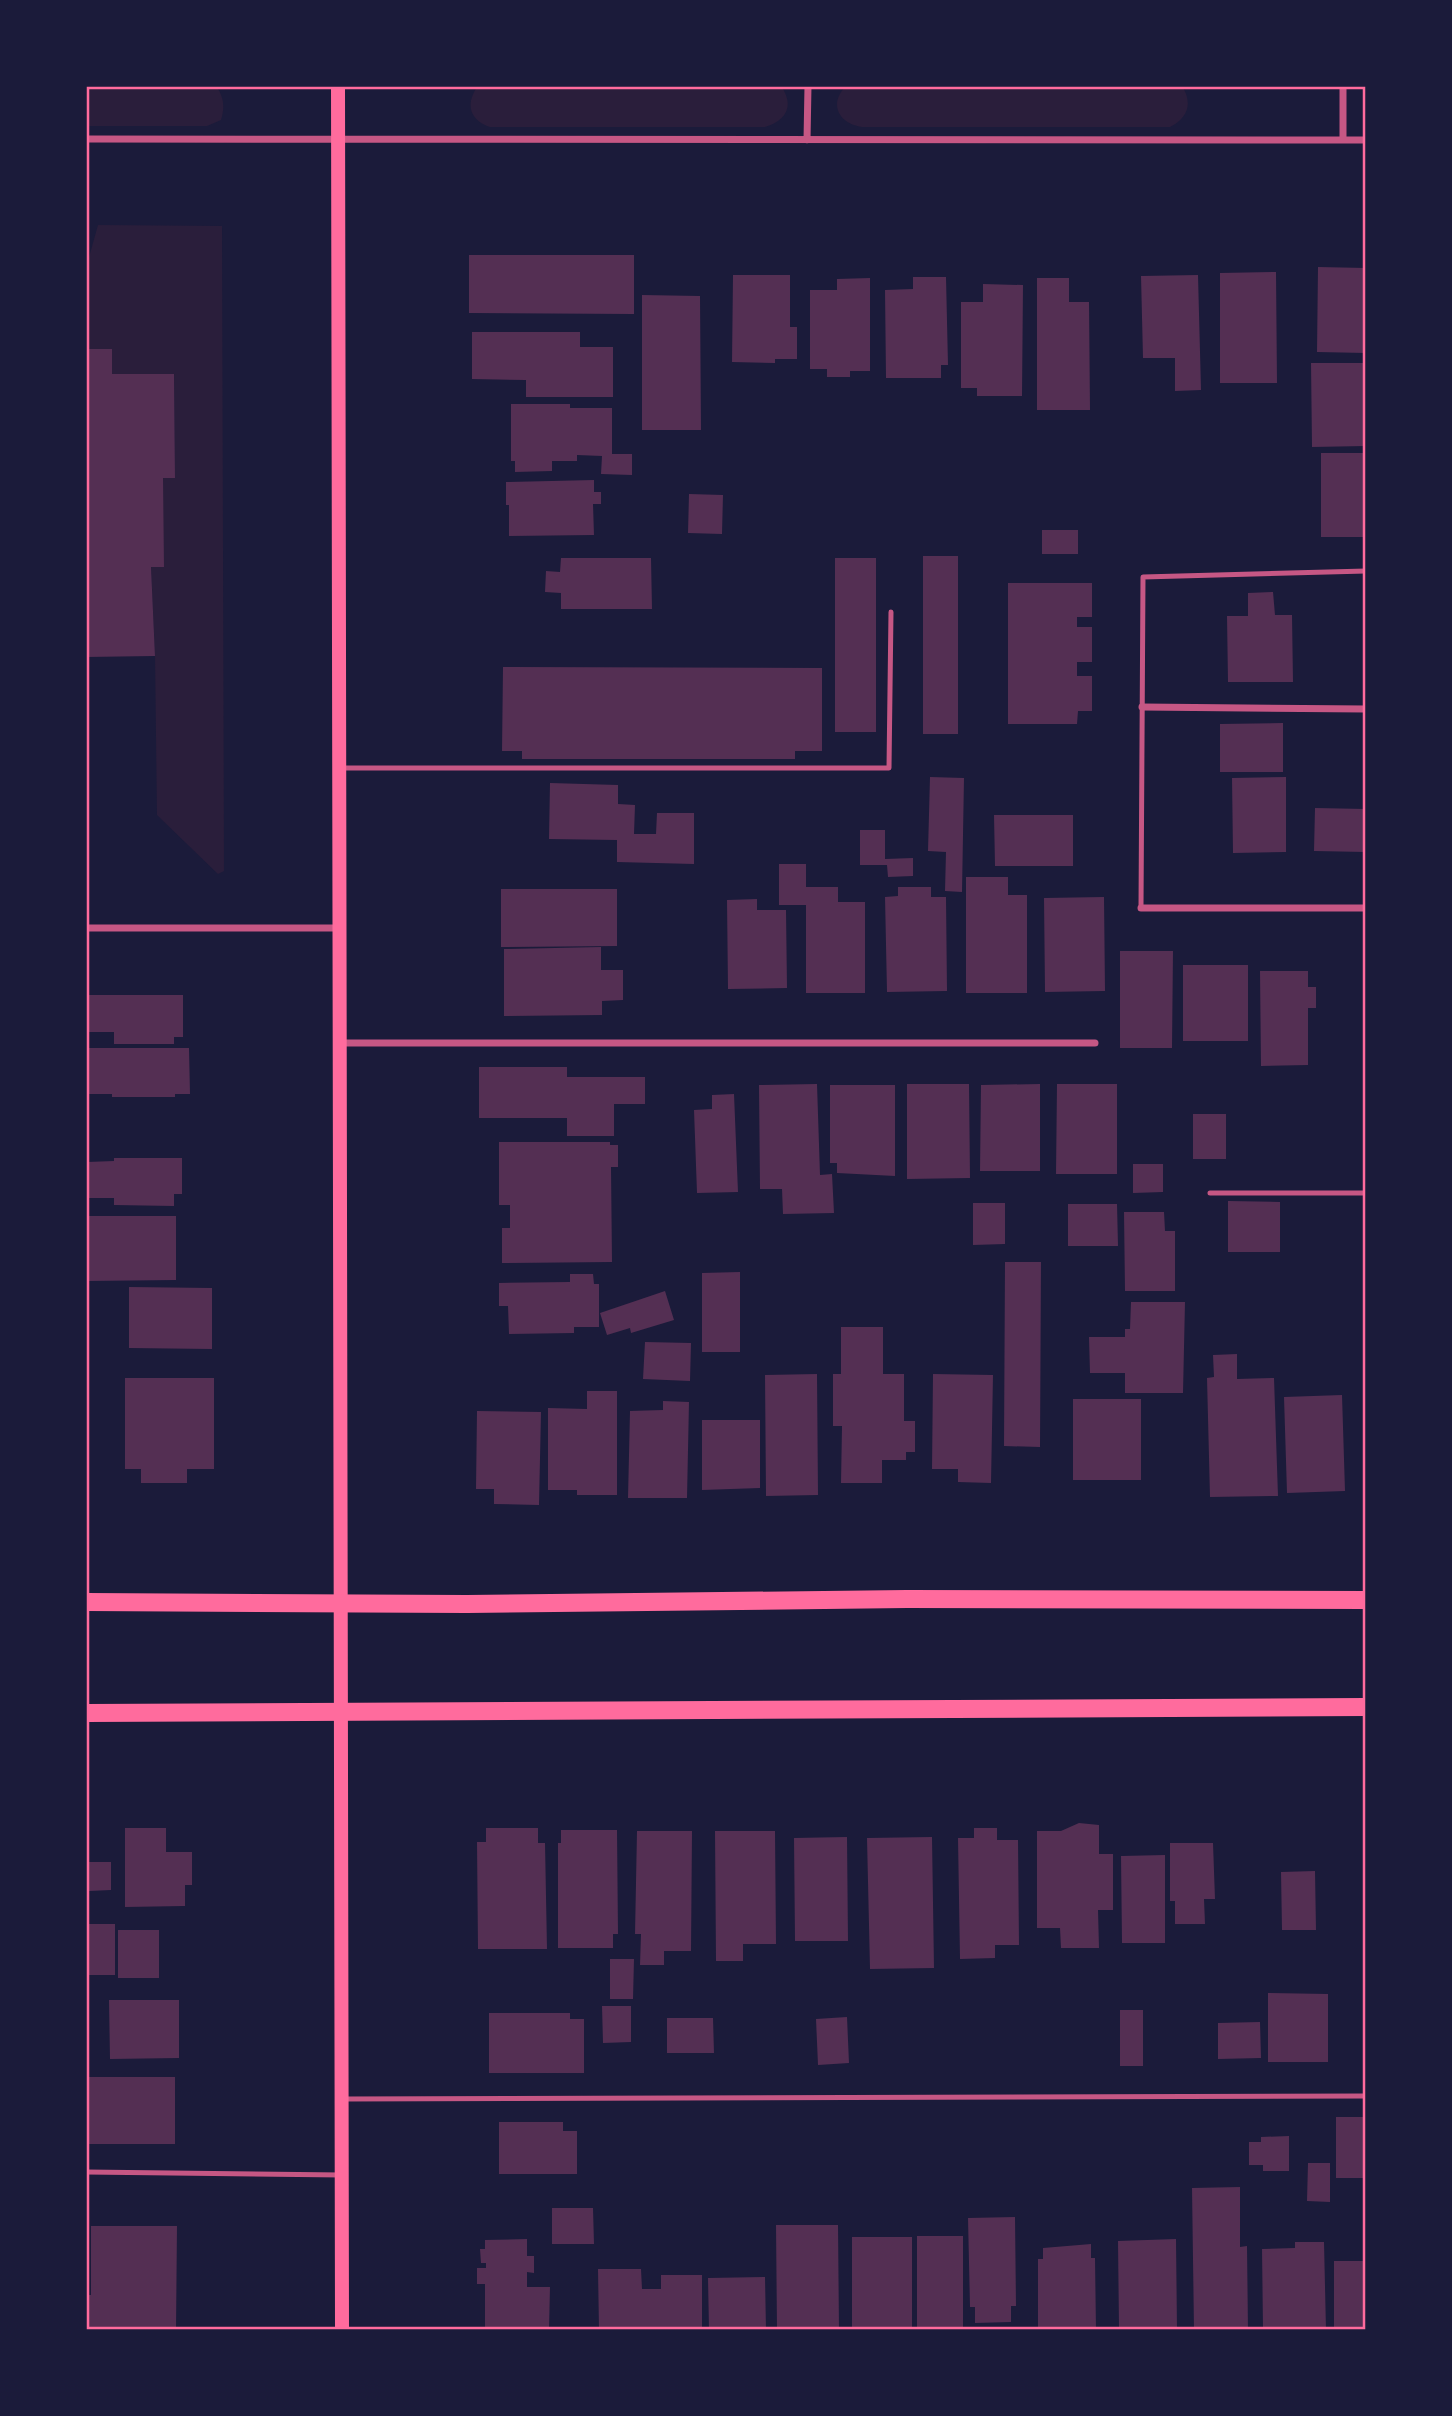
<svg xmlns="http://www.w3.org/2000/svg" width="1452" height="2416" font-family="Georgia,serif">
	<rect width="100%" height="100%" fill="#1b1b3a"/>
	<path fill="#2a1e3b" d="M 86,86 L 216,86 C 224,97 225,107 221,120 L 207,126 L 86,126 Z
		M 478,86 L 781,86 C 795,106 786,121 765,127 L 490,127 C 469,120 465,103 478,86 Z
		M 846,86 L 1182,86 C 1193,103 1188,118 1170,127 L 862,127 C 839,124 828,104 846,86 Z
		M 98,225 L 222,226 L 224,871 L 218,874 L 157,815 L 155,656 L 151,567 L 163,478 L 175,477 L 174,374 L 112,374 L 112,349 L 86,349 L 86,268 Z"/>
	<path fill="#542f53" d="M 469,255 L 634,255 L 634,314 L 469,313 Z
		M 1318,267 L 1366,268 L 1366,353 L 1317,352 Z
		M 1276,272 L 1277,383 L 1220,383 L 1220,273 Z
		M 733,275 L 790,275 L 790,327 L 797,327 L 797,359 L 775,359 L 775,363 L 732,362 Z
		M 1198,275 L 1201,390 L 1175,391 L 1175,358 L 1143,358 L 1141,276 Z
		M 913,277 L 946,277 L 948,365 L 941,365 L 941,378 L 886,378 L 885,290 L 913,289 Z
		M 870,278 L 870,371 L 850,371 L 850,377 L 827,377 L 827,369 L 810,369 L 810,290 L 837,290 L 837,279 Z
		M 1037,278 L 1069,278 L 1069,302 L 1089,302 L 1090,410 L 1037,410 Z
		M 983,284 L 1023,285 L 1022,396 L 977,396 L 977,388 L 961,388 L 961,302 L 983,302 Z
		M 642,295 L 700,296 L 701,430 L 642,430 Z
		M 472,332 L 580,332 L 580,347 L 613,347 L 613,397 L 526,397 L 526,380 L 472,379 Z
		M 86,349 L 112,349 L 112,374 L 174,374 L 175,478 L 163,478 L 164,567 L 151,567 L 155,656 L 86,657 Z
		M 1311,363 L 1366,363 L 1366,446 L 1312,447 Z
		M 511,404 L 570,404 L 570,408 L 612,408 L 612,454 L 632,454 L 632,475 L 601,474 L 602,456 L 577,455 L 577,461 L 552,461 L 552,471 L 515,472 L 515,461 L 511,461 Z
		M 1321,453 L 1366,453 L 1366,537 L 1321,537 Z
		M 594,480 L 594,492 L 601,492 L 601,504 L 593,504 L 594,535 L 509,536 L 509,505 L 506,505 L 506,482 Z
		M 689,494 L 723,495 L 722,534 L 688,533 Z
		M 1042,530 L 1078,530 L 1078,554 L 1042,554 Z
		M 923,556 L 958,556 L 958,734 L 923,734 Z
		M 561,558 L 651,558 L 652,609 L 561,609 L 561,593 L 545,592 L 546,571 L 560,572 Z
		M 835,558 L 876,558 L 876,732 L 835,732 Z
		M 1008,583 L 1092,583 L 1092,617 L 1077,617 L 1077,627 L 1092,627 L 1092,662 L 1077,662 L 1077,676 L 1092,676 L 1092,711 L 1078,711 L 1077,724 L 1008,724 Z
		M 1273,592 L 1275,615 L 1292,615 L 1293,682 L 1228,682 L 1227,616 L 1248,616 L 1248,593 Z
		M 503,667 L 822,668 L 822,751 L 795,751 L 795,759 L 522,759 L 522,751 L 502,751 Z
		M 1283,723 L 1283,772 L 1220,772 L 1220,724 Z
		M 930,777 L 964,778 L 962,892 L 945,891 L 946,852 L 928,851 Z
		M 1286,777 L 1286,852 L 1233,853 L 1232,778 Z
		M 550,783 L 618,785 L 618,804 L 635,805 L 634,834 L 656,834 L 657,813 L 694,813 L 694,864 L 617,862 L 617,840 L 549,839 Z
		M 1315,808 L 1366,809 L 1366,852 L 1314,851 Z
		M 994,815 L 1073,815 L 1073,866 L 995,866 Z
		M 860,830 L 885,830 L 885,859 L 913,858 L 913,876 L 888,877 L 887,865 L 860,865 Z
		M 779,864 L 806,864 L 806,887 L 838,887 L 838,902 L 865,902 L 865,993 L 806,993 L 806,905 L 779,905 Z
		M 966,877 L 1008,877 L 1008,895 L 1027,895 L 1027,993 L 966,993 Z
		M 898,887 L 931,887 L 931,897 L 946,897 L 947,991 L 887,992 L 885,897 L 898,896 Z
		M 501,889 L 617,889 L 617,946 L 501,947 Z
		M 1104,897 L 1105,991 L 1045,992 L 1044,898 Z
		M 757,899 L 757,910 L 786,910 L 787,988 L 728,989 L 727,900 Z
		M 601,947 L 601,970 L 623,970 L 623,1000 L 602,1001 L 602,1015 L 504,1016 L 504,949 Z
		M 1120,951 L 1173,951 L 1172,1048 L 1120,1048 Z
		M 1183,965 L 1248,965 L 1248,1041 L 1183,1041 Z
		M 1260,971 L 1308,971 L 1308,987 L 1316,987 L 1316,1008 L 1308,1008 L 1308,1065 L 1261,1066 Z
		M 86,995 L 183,995 L 183,1037 L 174,1037 L 174,1044 L 114,1044 L 114,1032 L 86,1032 Z
		M 87,1048 L 189,1048 L 190,1094 L 175,1094 L 175,1097 L 112,1097 L 112,1094 L 87,1094 Z
		M 479,1067 L 567,1067 L 567,1077 L 645,1077 L 645,1104 L 614,1104 L 614,1136 L 567,1136 L 567,1118 L 479,1118 Z
		M 817,1084 L 820,1175 L 832,1174 L 834,1213 L 783,1214 L 782,1189 L 760,1189 L 759,1085 Z
		M 907,1084 L 969,1084 L 970,1178 L 907,1179 Z
		M 1040,1084 L 1040,1171 L 980,1171 L 981,1085 Z
		M 1057,1084 L 1117,1084 L 1117,1174 L 1056,1174 Z
		M 830,1085 L 895,1085 L 895,1176 L 837,1173 L 837,1163 L 830,1163 Z
		M 734,1094 L 738,1192 L 697,1193 L 694,1110 L 712,1109 L 712,1095 Z
		M 1193,1114 L 1226,1114 L 1226,1159 L 1193,1159 Z
		M 499,1142 L 610,1142 L 610,1145 L 618,1145 L 618,1167 L 611,1167 L 612,1262 L 502,1263 L 502,1228 L 510,1228 L 510,1205 L 499,1205 Z
		M 114,1158 L 182,1158 L 182,1194 L 174,1194 L 174,1206 L 114,1205 L 114,1198 L 88,1198 L 87,1162 L 114,1161 Z
		M 1133,1164 L 1163,1164 L 1163,1192 L 1133,1193 Z
		M 1228,1201 L 1280,1202 L 1280,1252 L 1228,1252 Z
		M 973,1203 L 1005,1203 L 1005,1244 L 973,1245 Z
		M 1068,1204 L 1117,1204 L 1118,1246 L 1068,1246 Z
		M 1124,1212 L 1164,1212 L 1165,1231 L 1175,1231 L 1175,1291 L 1125,1291 Z
		M 86,1216 L 176,1216 L 176,1280 L 86,1281 Z
		M 1005,1262 L 1041,1262 L 1040,1447 L 1004,1446 Z
		M 740,1272 L 740,1352 L 702,1352 L 702,1273 Z
		M 570,1274 L 593,1274 L 594,1284 L 599,1284 L 599,1327 L 574,1327 L 574,1333 L 509,1334 L 508,1306 L 499,1306 L 499,1283 L 570,1282 Z
		M 129,1287 L 212,1288 L 212,1349 L 129,1348 Z
		M 665,1291 L 674,1320 L 631,1333 L 630,1328 L 607,1335 L 600,1313 Z
		M 1131,1302 L 1185,1302 L 1183,1393 L 1125,1393 L 1125,1373 L 1090,1373 L 1089,1337 L 1125,1337 L 1125,1329 L 1130,1329 Z
		M 841,1327 L 883,1327 L 883,1374 L 904,1374 L 904,1421 L 915,1421 L 915,1452 L 906,1452 L 906,1460 L 882,1460 L 882,1483 L 841,1483 L 842,1426 L 833,1426 L 833,1374 L 841,1374 Z
		M 645,1342 L 691,1343 L 690,1381 L 643,1379 Z
		M 1237,1354 L 1237,1379 L 1274,1378 L 1278,1496 L 1210,1497 L 1207,1378 L 1214,1377 L 1213,1355 Z
		M 817,1374 L 818,1495 L 766,1496 L 765,1375 Z
		M 933,1374 L 993,1375 L 991,1483 L 958,1482 L 958,1469 L 932,1469 Z
		M 125,1378 L 214,1378 L 214,1469 L 187,1469 L 187,1483 L 141,1483 L 141,1469 L 125,1469 Z
		M 587,1391 L 617,1391 L 617,1495 L 577,1495 L 577,1490 L 548,1490 L 548,1408 L 587,1409 Z
		M 1342,1395 L 1345,1491 L 1287,1493 L 1284,1397 Z
		M 1073,1399 L 1141,1399 L 1141,1480 L 1073,1480 Z
		M 663,1401 L 689,1402 L 687,1498 L 628,1498 L 630,1411 L 663,1410 Z
		M 86,1410 L 89,1410 L 89,1486 L 86,1486 Z
		M 477,1411 L 541,1412 L 539,1505 L 494,1504 L 494,1489 L 476,1489 Z
		M 702,1420 L 760,1420 L 760,1488 L 702,1490 Z
		M 1079,1823 L 1099,1825 L 1099,1854 L 1113,1854 L 1113,1910 L 1098,1910 L 1099,1948 L 1061,1948 L 1060,1928 L 1037,1928 L 1037,1831 L 1061,1831 Z
		M 125,1828 L 166,1828 L 166,1852 L 192,1852 L 192,1885 L 185,1885 L 185,1906 L 125,1907 Z
		M 486,1828 L 538,1828 L 538,1843 L 545,1843 L 547,1949 L 478,1949 L 477,1842 L 486,1842 Z
		M 974,1828 L 997,1828 L 997,1840 L 1018,1840 L 1019,1945 L 995,1945 L 995,1958 L 960,1959 L 958,1838 L 974,1838 Z
		M 561,1830 L 617,1830 L 618,1934 L 613,1934 L 613,1948 L 558,1948 L 558,1843 L 561,1843 Z
		M 637,1831 L 692,1831 L 691,1951 L 664,1951 L 664,1965 L 640,1965 L 641,1934 L 635,1934 Z
		M 715,1831 L 775,1831 L 776,1944 L 743,1944 L 743,1961 L 716,1961 Z
		M 847,1837 L 848,1941 L 795,1941 L 794,1838 Z
		M 932,1837 L 934,1968 L 870,1969 L 867,1838 Z
		M 86,1843 L 89,1843 L 89,1862 L 111,1862 L 111,1890 L 89,1891 L 89,1912 L 86,1912 Z
		M 1170,1843 L 1213,1843 L 1215,1899 L 1204,1899 L 1205,1924 L 1175,1924 L 1175,1901 L 1170,1901 Z
		M 1165,1855 L 1165,1943 L 1122,1943 L 1121,1856 Z
		M 1315,1871 L 1316,1930 L 1282,1930 L 1281,1872 Z
		M 86,1924 L 115,1924 L 115,1975 L 86,1975 Z
		M 118,1930 L 159,1930 L 159,1978 L 118,1978 Z
		M 610,1959 L 634,1959 L 633,1999 L 610,1999 Z
		M 1268,1993 L 1328,1994 L 1328,2062 L 1268,2062 Z
		M 1363,1993 L 1366,1993 L 1366,2072 L 1363,2072 Z
		M 109,2000 L 179,2000 L 179,2058 L 110,2059 Z
		M 602,2006 L 631,2006 L 631,2042 L 603,2043 Z
		M 1120,2010 L 1143,2010 L 1143,2066 L 1120,2066 Z
		M 489,2013 L 570,2013 L 570,2019 L 584,2019 L 584,2073 L 489,2073 Z
		M 847,2017 L 849,2063 L 818,2065 L 816,2019 Z
		M 667,2018 L 713,2018 L 714,2053 L 667,2053 Z
		M 1260,2022 L 1261,2058 L 1218,2059 L 1218,2023 Z
		M 86,2077 L 175,2077 L 175,2144 L 86,2144 Z
		M 1336,2117 L 1366,2117 L 1366,2178 L 1336,2178 Z
		M 499,2122 L 563,2122 L 563,2131 L 577,2131 L 577,2174 L 499,2174 Z
		M 1289,2136 L 1289,2171 L 1263,2171 L 1263,2165 L 1249,2165 L 1249,2142 L 1261,2142 L 1261,2137 Z
		M 1308,2163 L 1330,2163 L 1330,2202 L 1307,2201 Z
		M 1240,2187 L 1240,2247 L 1247,2246 L 1248,2330 L 1194,2330 L 1192,2188 Z
		M 552,2208 L 593,2208 L 594,2244 L 552,2244 Z
		M 1015,2217 L 1016,2306 L 1011,2306 L 1011,2322 L 975,2323 L 975,2307 L 970,2307 L 968,2218 Z
		M 776,2225 L 838,2225 L 839,2330 L 777,2330 Z
		M 91,2226 L 177,2226 L 176,2330 L 86,2330 L 86,2295 L 91,2295 Z
		M 917,2236 L 963,2236 L 963,2330 L 917,2330 Z
		M 852,2237 L 912,2237 L 912,2330 L 852,2330 Z
		M 527,2239 L 527,2256 L 534,2256 L 534,2273 L 527,2272 L 527,2287 L 550,2287 L 549,2330 L 485,2330 L 485,2284 L 477,2284 L 477,2268 L 486,2268 L 486,2263 L 481,2263 L 480,2249 L 485,2249 L 485,2240 Z
		M 1176,2239 L 1177,2330 L 1119,2328 L 1118,2241 Z
		M 1295,2242 L 1324,2242 L 1326,2330 L 1263,2329 L 1262,2249 L 1295,2248 Z
		M 1091,2244 L 1091,2258 L 1095,2258 L 1096,2330 L 1038,2330 L 1038,2259 L 1043,2259 L 1043,2248 Z
		M 1334,2261 L 1366,2261 L 1366,2330 L 1334,2330 Z
		M 598,2269 L 641,2269 L 642,2289 L 661,2289 L 661,2275 L 702,2275 L 702,2330 L 599,2330 Z
		M 765,2277 L 766,2330 L 709,2330 L 708,2278 Z"/>
	<g fill="none" stroke-linecap="round" stroke-linejoin="round">
		<path stroke="#c65784" stroke-width="5" d="M 339,768 L 889,768 L 891,612
			M 1141,908 L 1143,577 L 1366,571
			M 1210,1193 L 1366,1193
			M 345,2099 L 1366,2096
			M 86,2172 L 342,2175"/>
		<path stroke="#c65784" stroke-width="7" d="M 1343,86 L 1343,140
			M 86,139 L 1366,140
			M 807,140 L 808,86
			M 1142,707 L 1366,709
			M 1141,908 L 1366,908
			M 86,928 L 339,928
			M 339,1043 L 1095,1043"/>
		<path stroke="#ff6b9d" stroke-width="14" d="M 338,86 L 342,2330"/>
		<path stroke="#ff6b9d" stroke-width="18" d="M 86,1602 L 467,1604 L 907,1599 L 1366,1600
			M 86,1713 L 1366,1707"/>
	</g>
	<rect width="1452" height="2416" fill="none" stroke="#1b1b3a" stroke-width="175"/>
	<rect x="88" y="88" width="1276" height="2240" fill="none" stroke="#ff6b9d" stroke-width="2.5"/>
</svg>
